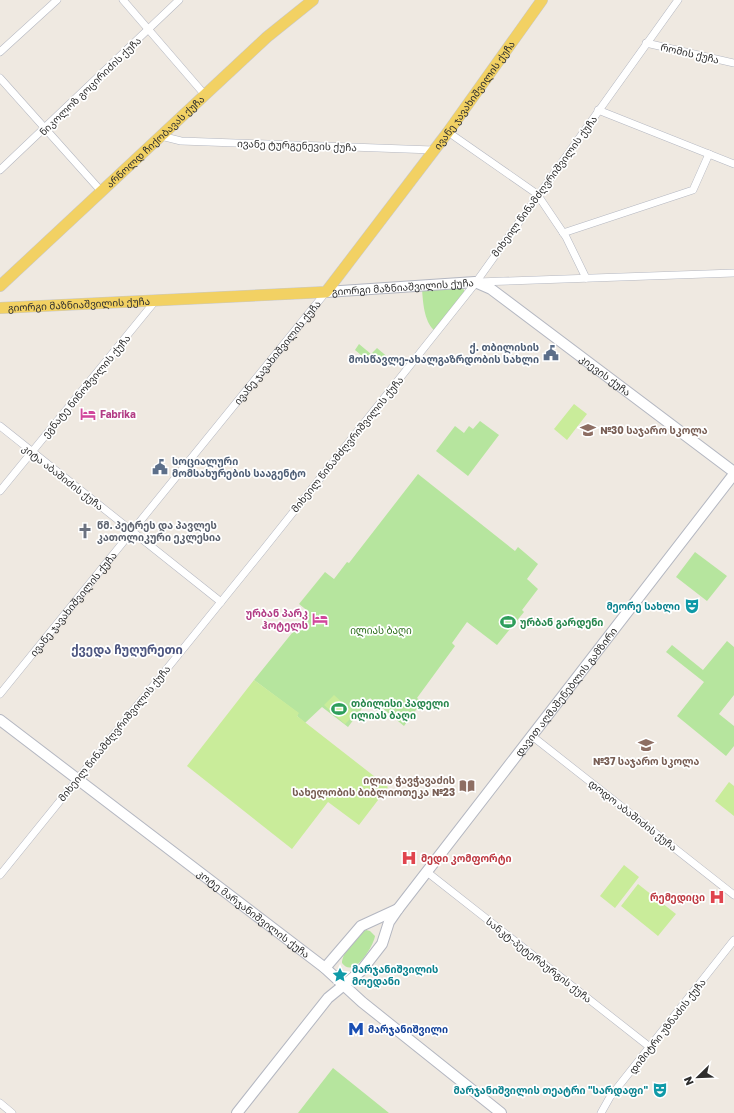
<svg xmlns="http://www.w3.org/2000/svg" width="734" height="1113" font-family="'Golos Text','Noto Sans Georgian',sans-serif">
	<rect width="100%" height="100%" fill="#efe9e1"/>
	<path fill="#b6e59e" d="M 462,287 L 464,290 L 464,293 L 434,330 C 424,321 423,302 422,289 Z
		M 359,344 L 371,354 L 377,348 L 390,359 L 383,367 L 376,361 L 373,365 L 355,350 Z
		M 480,421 L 499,435 L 468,476 L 436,451 L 455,426 L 464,433 L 469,426 L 473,429 Z
		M 418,474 L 515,551 L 518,547 L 538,564 L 527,579 L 538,589 L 522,610 L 524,612 L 497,645 L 467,622 L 452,643 L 455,646 L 417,698 L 422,702 L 404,726 L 370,698 L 348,727 L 322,707 L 305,723 L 297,716 L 298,713 L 254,680 L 309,612 L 299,604 L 325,572 L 334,579 L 347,562 L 349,563 Z
		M 695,552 L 727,576 L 707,601 L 676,577 Z
		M 727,641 L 734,647 L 734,695 L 719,714 L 734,726 L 734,746 L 726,756 L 677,716 L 704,682 L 666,652 L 672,645 L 703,670 Z
		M 366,930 L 370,931 L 375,936 C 374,945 354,980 342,963 C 342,953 357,934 366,930 Z
		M 333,1068 L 389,1113 L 298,1113 Z"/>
	<path fill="#c9ec9a" d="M 574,404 L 587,414 L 567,440 L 554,429 Z
		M 254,680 L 299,713 L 297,716 L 388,787 L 359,825 L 328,802 L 292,849 L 187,766 Z
		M 334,695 L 355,714 L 345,724 L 324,705 Z
		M 729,782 L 734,786 L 734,816 L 715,801 Z
		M 624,865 L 639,877 L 615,908 L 600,896 Z
		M 638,884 L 676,914 L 658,936 L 621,906 Z"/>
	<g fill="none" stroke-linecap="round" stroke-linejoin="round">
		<defs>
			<g id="minor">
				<path d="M 123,0 L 205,95"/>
				<path d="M 646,43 L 734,63"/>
				<path d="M 0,52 L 57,0"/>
				<path d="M 0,78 L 101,191"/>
				<path d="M 598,110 L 734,164"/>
				<path d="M 448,132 L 537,194 L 566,237 L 586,278"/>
				<path d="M 161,136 L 181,141 L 433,150"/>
				<path d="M 0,170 L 179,0"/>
				<path d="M 563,233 L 693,190 L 709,154"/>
				<path d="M 478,282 L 734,273"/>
				<path d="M 0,426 L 221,602"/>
				<path d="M 0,491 L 156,300"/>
				<path id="s1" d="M 0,694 L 326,292"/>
				<path d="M 532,736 L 734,895"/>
				<path d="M 427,872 L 651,1048"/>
				<path d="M 0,875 L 263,550 L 474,285 L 678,0"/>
				<path d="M 0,1103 L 12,1113"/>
				<path d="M 601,1113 L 610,1097 L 734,940"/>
			</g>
			<g id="secondary">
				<path id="s2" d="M 326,292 L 475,282 L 491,289 L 734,472"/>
				<path id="s3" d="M 0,720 L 325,968 L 362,1002 L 501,1113"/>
				<path d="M 325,968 L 361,926 L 398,909"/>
				<path id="s4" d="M 237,1113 L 328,998 L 361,971 L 382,944 L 389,922 L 398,909 L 734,474"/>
			</g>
			<g id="primary">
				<path id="s5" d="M 0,286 L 267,37 L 313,0"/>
				<path id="s6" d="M 0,308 L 326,292 L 448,132 L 542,0"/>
			</g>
		</defs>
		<use href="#minor" stroke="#b4b7c1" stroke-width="8"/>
		<use href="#secondary" stroke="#b4b7c1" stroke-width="12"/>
		<use href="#primary" stroke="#c9c9c9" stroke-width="12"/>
		<use href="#minor" stroke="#fff" stroke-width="7"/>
		<use href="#secondary" stroke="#fff" stroke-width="10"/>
		<use href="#primary" stroke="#f2d163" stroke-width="11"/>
	</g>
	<defs>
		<symbol id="civic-bare" viewBox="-9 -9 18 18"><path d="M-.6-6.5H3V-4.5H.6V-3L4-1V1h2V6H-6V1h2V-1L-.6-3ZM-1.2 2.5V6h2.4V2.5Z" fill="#5c6f8a" stroke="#fff" stroke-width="2.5" paint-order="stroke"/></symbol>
		<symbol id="hotel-bare" viewBox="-9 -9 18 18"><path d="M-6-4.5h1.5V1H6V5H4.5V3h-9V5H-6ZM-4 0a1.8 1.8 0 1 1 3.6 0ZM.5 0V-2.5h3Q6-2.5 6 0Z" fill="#d1479c" stroke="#fff" stroke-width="2.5" paint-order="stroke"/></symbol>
		<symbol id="school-bare" viewBox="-9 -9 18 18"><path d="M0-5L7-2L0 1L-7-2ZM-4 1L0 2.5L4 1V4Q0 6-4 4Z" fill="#8d6e63" stroke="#fff" stroke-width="2.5" paint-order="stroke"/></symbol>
		<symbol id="church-bare" viewBox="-9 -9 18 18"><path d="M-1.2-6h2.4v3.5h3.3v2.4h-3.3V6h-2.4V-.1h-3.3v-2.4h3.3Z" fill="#6b7280" stroke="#fff" stroke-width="2.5" paint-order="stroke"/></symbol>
		<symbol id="theatre-bare" viewBox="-9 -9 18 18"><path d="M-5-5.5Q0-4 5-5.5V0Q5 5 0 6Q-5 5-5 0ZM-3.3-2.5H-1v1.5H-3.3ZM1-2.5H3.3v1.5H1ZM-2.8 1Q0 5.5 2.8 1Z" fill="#0f9aa8" stroke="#fff" stroke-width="2.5" paint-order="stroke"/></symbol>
		<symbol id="stadium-bare" viewBox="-9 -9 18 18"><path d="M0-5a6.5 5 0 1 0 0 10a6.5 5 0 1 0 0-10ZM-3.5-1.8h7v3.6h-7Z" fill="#2e9e5b" stroke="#fff" stroke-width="2.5" paint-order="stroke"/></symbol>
		<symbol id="library-bare" viewBox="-9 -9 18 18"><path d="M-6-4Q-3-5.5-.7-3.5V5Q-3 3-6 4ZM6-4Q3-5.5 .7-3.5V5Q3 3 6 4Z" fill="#8d6e63" stroke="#fff" stroke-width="2.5" paint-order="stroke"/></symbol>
		<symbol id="hospital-bare" viewBox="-9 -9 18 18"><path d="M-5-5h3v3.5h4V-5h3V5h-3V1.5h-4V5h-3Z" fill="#e0444e" stroke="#fff" stroke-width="2.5" paint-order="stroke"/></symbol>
		<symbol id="sight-bare" viewBox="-9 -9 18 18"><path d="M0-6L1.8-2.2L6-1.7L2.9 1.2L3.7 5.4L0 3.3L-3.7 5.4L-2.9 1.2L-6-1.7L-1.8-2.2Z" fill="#0f9aa8" stroke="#fff" stroke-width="2.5" paint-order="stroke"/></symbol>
		<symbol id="metro-bare" viewBox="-9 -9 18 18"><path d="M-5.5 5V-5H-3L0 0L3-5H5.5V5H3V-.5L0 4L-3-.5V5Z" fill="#1a4fb4" stroke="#fff" stroke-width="2.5" paint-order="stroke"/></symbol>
	</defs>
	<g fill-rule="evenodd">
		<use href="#civic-bare" x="540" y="342" width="22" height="22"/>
		<use href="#hotel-bare" x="77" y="403" width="22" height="22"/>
		<use href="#school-bare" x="577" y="419" width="22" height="22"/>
		<use href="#civic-bare" x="149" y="456" width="22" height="22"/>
		<use href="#church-bare" x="74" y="520" width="22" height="22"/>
		<use href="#theatre-bare" x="681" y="595" width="22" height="22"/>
		<use href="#hotel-bare" x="309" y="608" width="22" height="22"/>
		<use href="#stadium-bare" x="497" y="611" width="22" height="22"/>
		<use href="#stadium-bare" x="328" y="698" width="22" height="22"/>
		<use href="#school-bare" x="635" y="734" width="22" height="22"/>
		<use href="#library-bare" x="456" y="775" width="22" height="22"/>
		<use href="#hospital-bare" x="398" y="847" width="22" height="22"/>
		<use href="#hospital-bare" x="706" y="886" width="22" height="22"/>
		<use href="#sight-bare" x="329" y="964" width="22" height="22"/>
		<use href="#metro-bare" x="345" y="1018" width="22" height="22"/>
		<use href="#theatre-bare" x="649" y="1079" width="22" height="22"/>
	</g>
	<g text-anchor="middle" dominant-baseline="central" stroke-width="3.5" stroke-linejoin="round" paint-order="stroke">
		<g font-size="10" fill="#2e2e2e" stroke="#fff">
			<text transform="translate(690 53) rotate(13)">რომის ქუჩა</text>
			<text transform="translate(90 86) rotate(-44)">ნიკოლოზ გოცირიძის ქუჩა</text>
			<text stroke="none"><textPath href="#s6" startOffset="573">ივანე ჯავახიშვილის ქუჩა</textPath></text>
			<text stroke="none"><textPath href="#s5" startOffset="212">არნოლდ ჩიქობავას ქუჩა</textPath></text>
			<text transform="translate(297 145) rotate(2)">ივანე ტურგენევის ქუჩა</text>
			<text transform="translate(544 186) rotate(-54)">მიხეილ წინამძღვრიშვილის ქუჩა</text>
			<text stroke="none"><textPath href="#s2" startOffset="77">გიორგი მაზნიაშვილის ქუჩა</textPath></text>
			<text stroke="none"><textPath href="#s6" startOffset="79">გიორგი მაზნიაშვილის ქუჩა</textPath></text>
			<text stroke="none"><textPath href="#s1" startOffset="440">ივანე ჯავახიშვილის ქუჩა</textPath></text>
			<text stroke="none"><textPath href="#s2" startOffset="310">კიევის ქუჩა</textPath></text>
			<text transform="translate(86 386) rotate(-50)">ეგნატე ნინოშვილის ქუჩა</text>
			<text transform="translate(347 444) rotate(-51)">მიხეილ წინამძღვრიშვილის ქუჩა</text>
			<text transform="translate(63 477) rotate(38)">კიტა აბაშიძის ქუჩა</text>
			<text stroke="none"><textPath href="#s1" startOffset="116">ივანე ჯავახიშვილის ქუჩა</textPath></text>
			<text stroke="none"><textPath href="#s4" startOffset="537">დავით აღმაშენებლის გამზირი</textPath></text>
			<text transform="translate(114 733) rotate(-51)">მიხეილ წინამძღვრიშვილის ქუჩა</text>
			<text transform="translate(633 815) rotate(38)">დოდო აბაშიძის ქუჩა</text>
			<text stroke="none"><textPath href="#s3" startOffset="319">კოტე მარჯანიშვილის ქუჩა</textPath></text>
			<text transform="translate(539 960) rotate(38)">სანკტ-პეტერბურგის ქუჩა</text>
			<text transform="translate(667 1026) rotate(-52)">დიმიტრი უზნაძის ქუჩა</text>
		</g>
		<g font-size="10" font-weight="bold" fill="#4e5e75" stroke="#fff" text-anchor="end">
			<text x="539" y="347">ქ. თბილისის<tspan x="539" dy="12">მოსწავლე-ახალგაზრდობის სახლი</tspan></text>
			<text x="172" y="461" text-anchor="start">სოციალური<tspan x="172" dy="12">მომსახურების სააგენტო</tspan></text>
		</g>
		<g font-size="10" font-weight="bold" fill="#b23c85" stroke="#fff" text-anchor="start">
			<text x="100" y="414">Fabrika</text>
			<text x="308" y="613" text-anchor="end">ურბან პარკ<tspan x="308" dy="12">ჰოტელს</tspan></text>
		</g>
		<g font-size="10" font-weight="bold" fill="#785e54" stroke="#fff" text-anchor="start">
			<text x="600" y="430">№30 საჯარო სკოლა</text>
			<text x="646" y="761" text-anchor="middle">№37 საჯარო სკოლა</text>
			<text x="455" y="780" text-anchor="end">ილია ჭავჭავაძის<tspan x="455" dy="12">სახელობის ბიბლიოთეკა №23</tspan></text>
		</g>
		<g font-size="10" font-weight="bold" fill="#5b616d" stroke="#fff" text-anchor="start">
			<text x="97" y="525">წმ. პეტრეს და პავლეს<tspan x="97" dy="12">კათოლიკური ეკლესია</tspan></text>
		</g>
		<g font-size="10" font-weight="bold" fill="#0d838f" stroke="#fff" text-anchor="end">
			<text x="680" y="606">მეორე სახლი</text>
			<text x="352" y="969" text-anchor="start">მარჯანიშვილის<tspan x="352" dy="12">მოედანი</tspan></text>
			<text x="648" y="1090">მარჯანიშვილის თეატრი "სარდაფი"</text>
		</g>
		<g font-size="10" font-weight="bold" fill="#27864d" stroke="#fff" text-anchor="start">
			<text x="520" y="622">ურბან გარდენი</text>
			<text x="351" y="703">თბილისი პადელი<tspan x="351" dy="12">ილიას ბაღი</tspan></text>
		</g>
		<g font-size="10" fill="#2c6e1b" stroke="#fff">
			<text x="381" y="630">ილიას ბაღი</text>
		</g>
		<g font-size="10" font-weight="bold" fill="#be3a42" stroke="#fff" text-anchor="start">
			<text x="421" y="858">მედი კომფორტი</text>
			<text x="705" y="897" text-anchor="end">რემედიცი</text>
		</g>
		<g font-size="10" font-weight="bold" fill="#164399" stroke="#fff" text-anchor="start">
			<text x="368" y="1029">მარჯანიშვილი</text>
		</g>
		<g font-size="12" font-weight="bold" fill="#4d5680" stroke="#fff">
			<text x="127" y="649">ქვედა ჩუღურეთი</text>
		</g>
	</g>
	<g transform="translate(698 1077) rotate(247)" stroke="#ffffff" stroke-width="3" paint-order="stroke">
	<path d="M0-3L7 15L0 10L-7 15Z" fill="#2e2e2e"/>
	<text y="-6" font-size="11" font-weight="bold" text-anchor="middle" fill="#2e2e2e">N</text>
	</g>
</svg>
